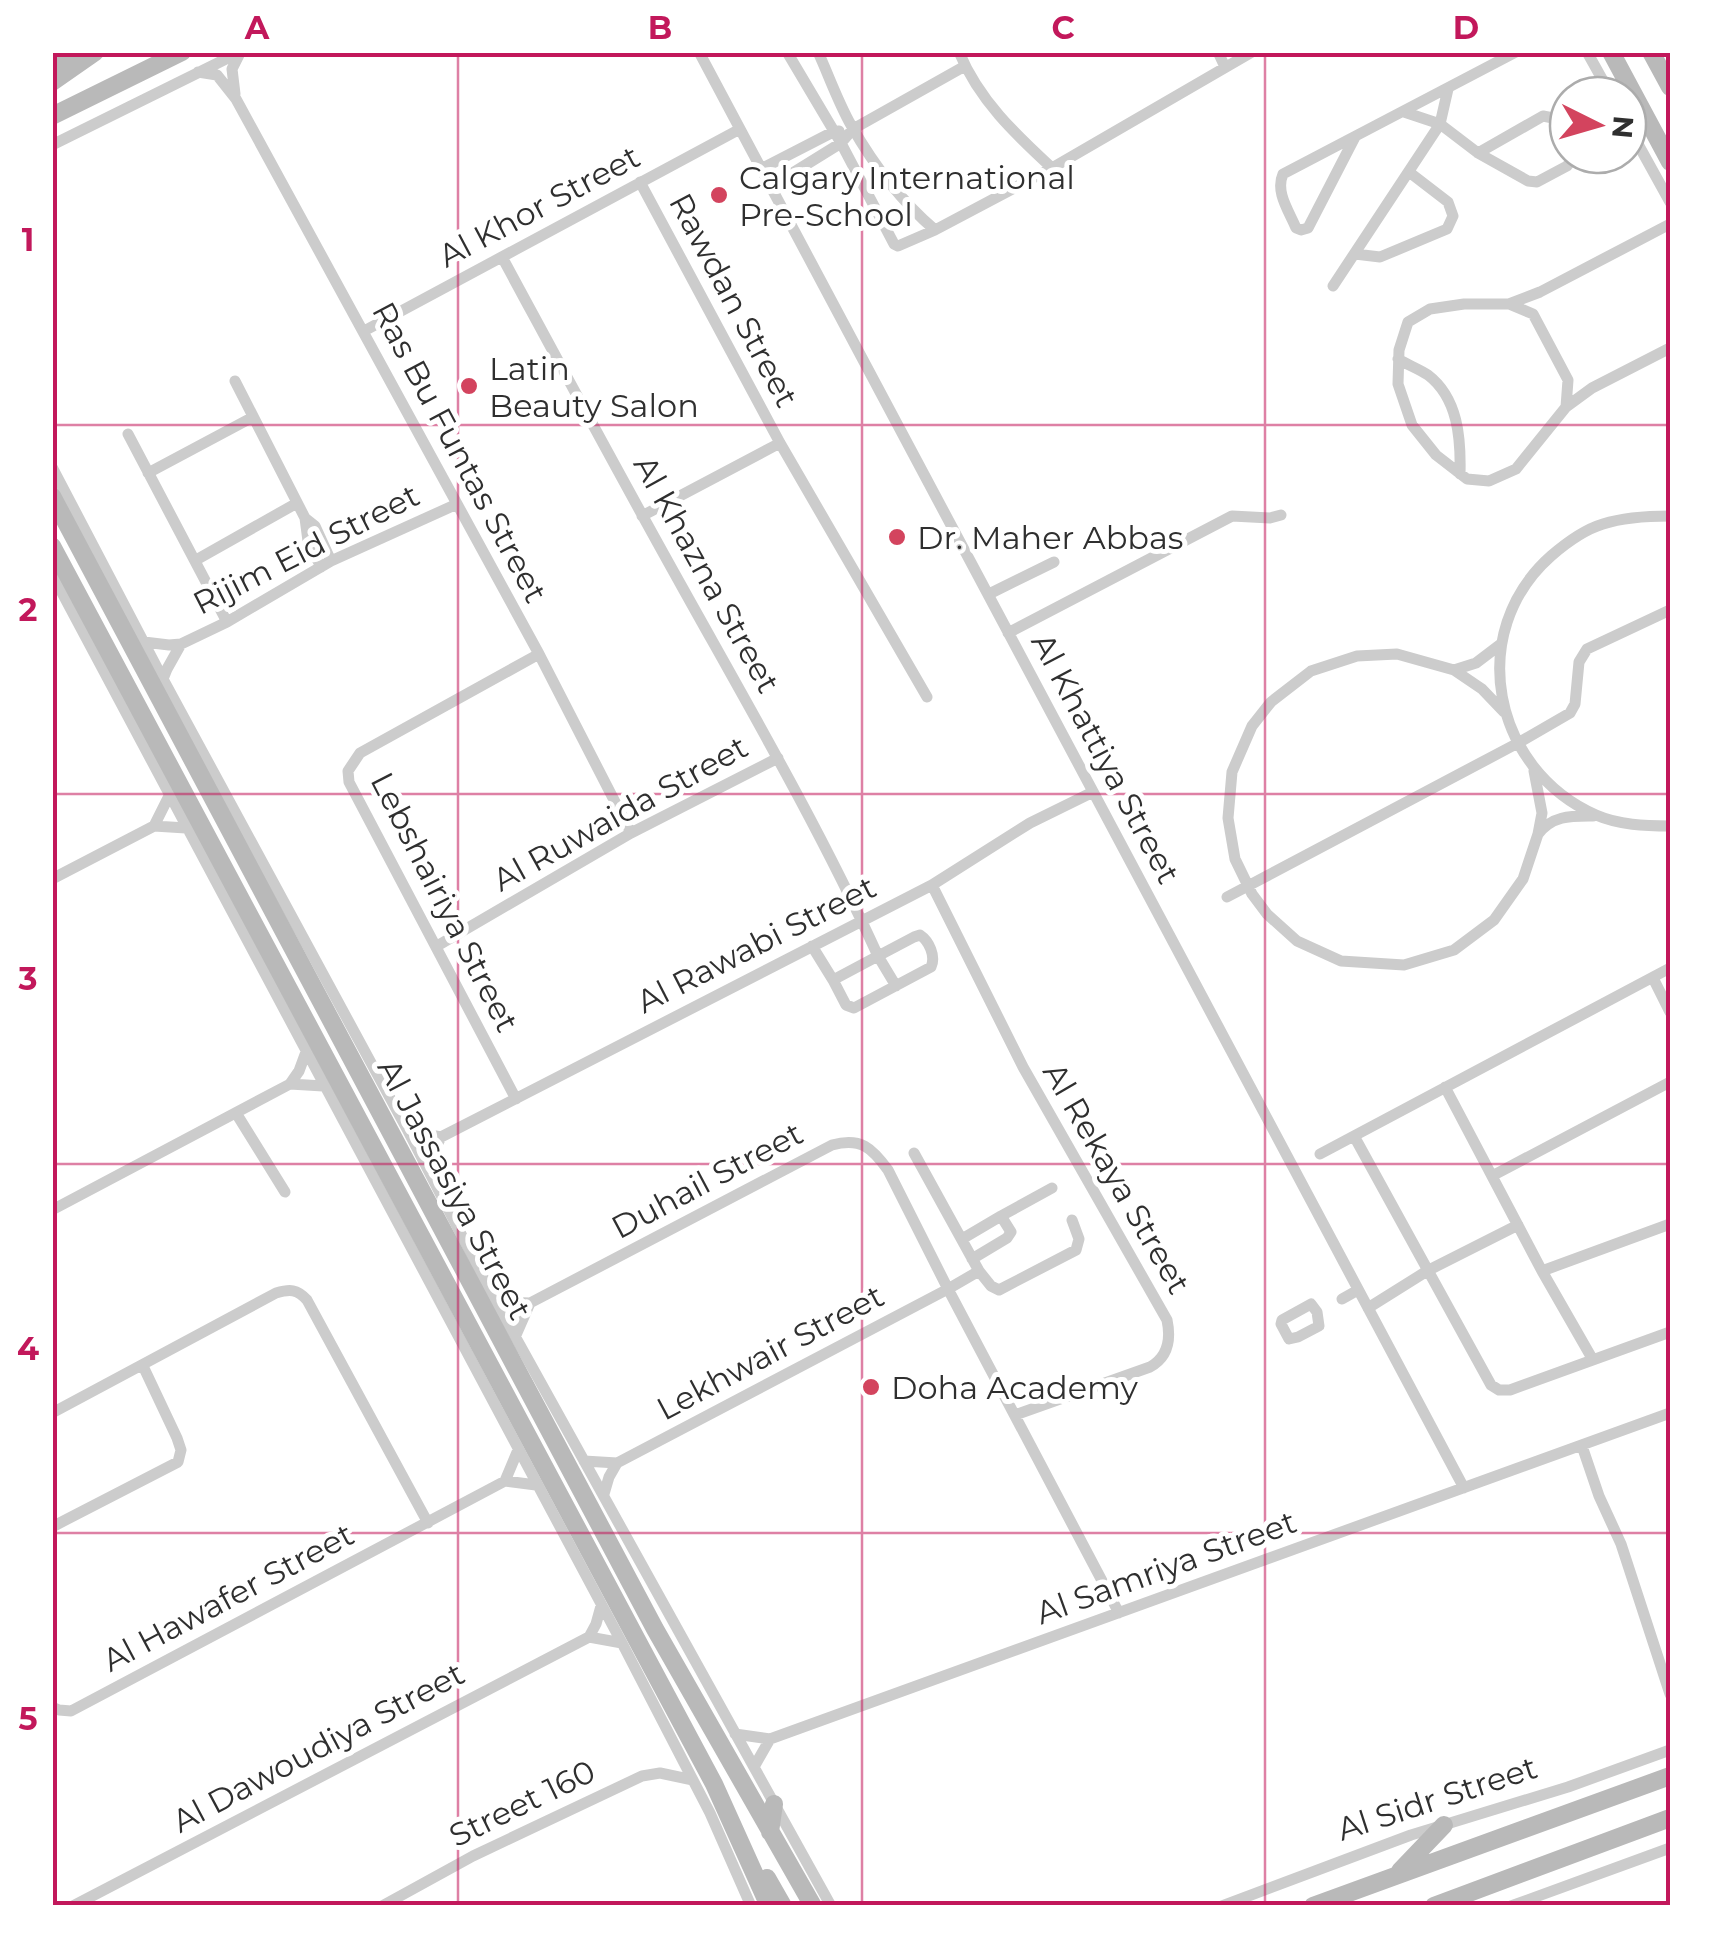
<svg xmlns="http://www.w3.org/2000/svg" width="1723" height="1958" font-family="Montserrat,sans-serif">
	<rect width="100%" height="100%" fill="#fff"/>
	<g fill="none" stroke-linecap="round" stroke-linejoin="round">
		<path stroke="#ccc" stroke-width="11" d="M 699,52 L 1464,1488
			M 787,52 L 841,143 L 894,244 L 898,246 L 935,230 L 1052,168 L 1252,52
			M 818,52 C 829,76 838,102 851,125 C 873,164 901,201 935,230
			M 959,52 C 979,100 1015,134 1052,168
			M 1218,52 L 1225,67
			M 1587,52 L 1611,95
			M 198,72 L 217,75 L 236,99 L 539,654 L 631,833
			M 235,94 L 232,69 L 239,55
			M 1404,112 L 1440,124 L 1478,153 L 1528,181 L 1537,182 L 1567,166 L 1570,162 L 1570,155
			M 1628,126 L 1670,202
			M 1355,137 L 1308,228 L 1301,230 L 1296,228 C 1289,211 1275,192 1283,174 L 1516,52
			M 52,145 L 240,52
			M 1478,153 L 1543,116 L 1553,118 L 1568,152
			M 761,169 L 833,132 L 839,131
			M 640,182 L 780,443 L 927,697
			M 770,187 L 841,143 L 853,129 L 965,66
			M 1670,224 L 1540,292 L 1509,304 L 1464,304 L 1430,309 L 1408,322 L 1399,350 L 1398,384 L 1412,425 L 1436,455 L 1467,479 L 1489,481 L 1516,469 L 1566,407 L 1592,388 L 1670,348
			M 1355,254 L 1380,257 L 1447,229 L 1453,216 L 1448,202 L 1409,172
			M 502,257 C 561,366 620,476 681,585 C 749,707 820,829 878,956 L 833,980 L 812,946
			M 1333,286 L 1440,124 L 1448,89
			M 1509,304 L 1533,314 L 1568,380 L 1566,407
			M 364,331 L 740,129
			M 1398,359 C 1408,365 1419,369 1428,375 C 1458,398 1461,438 1460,474
			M 235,381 L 305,518 L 315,526 L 331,561
			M 128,434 L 227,622
			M 52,467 L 163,679 L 408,1131 L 496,1302 L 831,1906
			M 148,473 L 253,417
			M 642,516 L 780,443
			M 1670,516 C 1647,516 1625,517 1603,524 C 1583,530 1566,543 1551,556 C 1465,632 1492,769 1596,815 C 1619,825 1645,826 1670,826
			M 305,518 L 308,541 L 321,567
			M 196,560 L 297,503
			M 52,574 L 622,1643 L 710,1813 L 751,1906
			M 989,594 L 1054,562
			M 1008,633 L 1232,516 L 1270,518 L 1281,515
			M 144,642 L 169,645 L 181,644 L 227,622 L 331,561 L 457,504
			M 1454,670 L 1476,663 L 1501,644
			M 163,679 L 167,669 L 181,644
			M 1504,712 L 1482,689 L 1454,670 L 1397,654 L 1357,656 L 1311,671 L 1271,702 L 1252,726 L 1232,772 L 1228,818 L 1235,859 L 1252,894 L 1267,914 L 1297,941 L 1341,961 L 1404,965 L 1454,950 L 1494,920 L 1523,879 L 1538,834 L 1542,813 L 1534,771
			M 154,826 L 169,796
			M 1538,834 C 1553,815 1571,816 1593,816
			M 52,879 L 154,826 L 186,828
			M 932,885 L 1023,1067 L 1167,1320 C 1171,1339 1168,1357 1150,1367 L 1015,1415
			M 1227,897 L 1518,743 L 1570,713 L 1575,704 L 1579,662 L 1587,649 L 1670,610
			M 437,946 L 631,833 L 778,758
			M 1653,978 L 1670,1012
			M 833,980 L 846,1005 L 854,1008 L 931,967 C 936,956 929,941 920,935 L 914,937 L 878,956 L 896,986
			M 290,1084 L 323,1086
			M 1445,1087 L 1542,1271 L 1593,1360
			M 516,1099 L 349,782 L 348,771 L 360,753 L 539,654
			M 236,1113 L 285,1192
			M 408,1131 L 441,1137 L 932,885 L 1030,823 L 1093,792
			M 1354,1136 L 1491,1385 L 1499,1390 L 1510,1390 L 1670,1332
			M 914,1153 L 979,1271
			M 1320,1154 L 1670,968
			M 429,1171 L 433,1153 L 441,1137
			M 1492,1176 L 1670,1082
			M 52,1210 L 290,1084 L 299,1071 L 306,1052
			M 1001,1216 L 1052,1188
			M 962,1239 L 1001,1216 L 1011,1232 L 1007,1238 L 972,1259
			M 1542,1271 L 1670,1224
			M 1342,1299 L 1358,1290
			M 496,1302 L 530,1303 L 832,1145 C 861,1137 872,1148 888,1170 L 948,1289 L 1119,1613
			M 1311,1304 L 1317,1312 L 1319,1326 L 1298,1337 L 1289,1339 L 1281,1324 L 1282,1320 Z
			M 1368,1308 L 1427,1271 L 1518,1225
			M 516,1335 L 530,1303
			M 52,1413 L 276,1293 C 290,1289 297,1289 307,1300 L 428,1523
			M 1582,1446 L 1599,1496 L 1621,1544 L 1670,1694
			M 584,1461 L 617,1463 L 948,1289 L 979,1271 L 991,1286 L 999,1290 L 1076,1250 L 1079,1239 L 1072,1220
			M 505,1481 L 536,1485
			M 604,1494 L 609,1477 L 617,1463
			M 52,1527 L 178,1462 L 181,1450 L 177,1438 L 143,1366
			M 589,1637 L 622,1643
			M 52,1707 L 59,1710 L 71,1711 L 505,1481 L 518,1450
			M 735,1734 L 770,1739 L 1670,1413
			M 754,1767 L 770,1739
			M 73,1906 L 589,1637 L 596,1624 L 601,1606
			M 382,1906 L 473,1856 L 642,1776 L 660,1773 L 693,1780
			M 1222,1906 L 1411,1835 L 1568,1787 L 1670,1750
			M 1511,1906 L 1670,1848"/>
		<path stroke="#b9b9b9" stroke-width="18" d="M 1611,52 L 1670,162
			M 1651,52 L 1670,87
			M 52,65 L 80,52
			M 52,82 L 95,52
			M 52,116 L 182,52
			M 52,496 L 655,1629 L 813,1906
			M 52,546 L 714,1784 L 769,1906
			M 770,1832 L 774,1804
			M 1400,1871 L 1444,1825
			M 767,1878 L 783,1906
			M 1313,1906 L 1670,1776
			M 1434,1906 L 1670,1818"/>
	</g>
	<path fill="none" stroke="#c2185b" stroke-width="2.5" stroke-opacity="0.55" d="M 458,52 L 458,1906M 862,52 L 862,1906M 1265,52 L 1265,1906M 52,425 L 1670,425M 52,794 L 1670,794M 52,1164 L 1670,1164M 52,1533 L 1670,1533"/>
	<g fill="#d3445e" stroke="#fff" stroke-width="4">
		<circle cx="719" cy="195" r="10"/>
		<circle cx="469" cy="386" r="10"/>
		<circle cx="897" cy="537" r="10"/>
		<circle cx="871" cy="1387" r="10"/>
	</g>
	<g text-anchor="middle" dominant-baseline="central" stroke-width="10" stroke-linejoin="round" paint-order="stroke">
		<g font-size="32" fill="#2f2f2f" stroke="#fff" text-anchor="start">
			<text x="739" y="177">Calgary International<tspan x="739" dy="37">Pre-School</tspan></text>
			<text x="489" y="368">Latin<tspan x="489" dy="37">Beauty Salon</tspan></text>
			<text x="917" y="537">Dr. Maher Abbas</text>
			<text x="891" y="1387">Doha Academy</text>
		</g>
		<g font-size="32" fill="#2f2f2f" stroke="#fff">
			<text transform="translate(539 206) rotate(-28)">Al Khor Street</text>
			<text transform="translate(734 300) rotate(62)">Rawdan Street</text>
			<text transform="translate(460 452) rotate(62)">Ras Bu Funtas Street</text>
			<text transform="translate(306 549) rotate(-27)">Rijim Eid Street</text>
			<text transform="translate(707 574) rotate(61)">Al Khazna Street</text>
			<text transform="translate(1106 758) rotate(62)">Al Khattiya Street</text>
			<text transform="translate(620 813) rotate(-29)">Al Ruwaida Street</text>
			<text transform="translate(445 902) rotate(63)">Lebshairiya Street</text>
			<text transform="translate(756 944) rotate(-27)">Al Rawabi Street</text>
			<text transform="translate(1117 1178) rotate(60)">Al Rekaya Street</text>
			<text transform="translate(707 1180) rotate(-28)">Duhail Street</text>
			<text transform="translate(455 1189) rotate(62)">Al Jassasiya Street</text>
			<text transform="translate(770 1352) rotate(-28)">Lekhwair Street</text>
			<text transform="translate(1166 1567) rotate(-20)">Al Samriya Street</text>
			<text transform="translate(228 1597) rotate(-28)">Al Hawafer Street</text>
			<text transform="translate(318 1747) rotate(-28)">Al Dawoudiya Street</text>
			<text transform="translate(1437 1798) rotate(-18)">Al Sidr Street</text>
			<text transform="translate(522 1803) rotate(-26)">Street 160</text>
		</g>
	</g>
	<rect width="1723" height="1958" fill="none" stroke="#ffffff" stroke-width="110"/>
	<g transform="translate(1598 125) rotate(95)"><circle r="48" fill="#ffffff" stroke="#acacac" stroke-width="2.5"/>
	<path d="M0-8L18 38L0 25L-18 38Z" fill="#d3445e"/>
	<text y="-15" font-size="28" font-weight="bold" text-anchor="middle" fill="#2f2f2f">N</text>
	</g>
	<rect x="55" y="55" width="1613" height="1848" fill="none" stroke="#c2185b" stroke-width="4"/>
	<g font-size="32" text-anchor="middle" font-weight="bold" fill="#c2185b">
		<text x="257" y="39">A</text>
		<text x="660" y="39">B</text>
		<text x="1063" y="39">C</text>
		<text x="1466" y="39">D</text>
		<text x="28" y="251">1</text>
		<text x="28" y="621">2</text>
		<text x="28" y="990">3</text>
		<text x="28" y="1360">4</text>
		<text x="28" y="1730">5</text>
	</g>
</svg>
